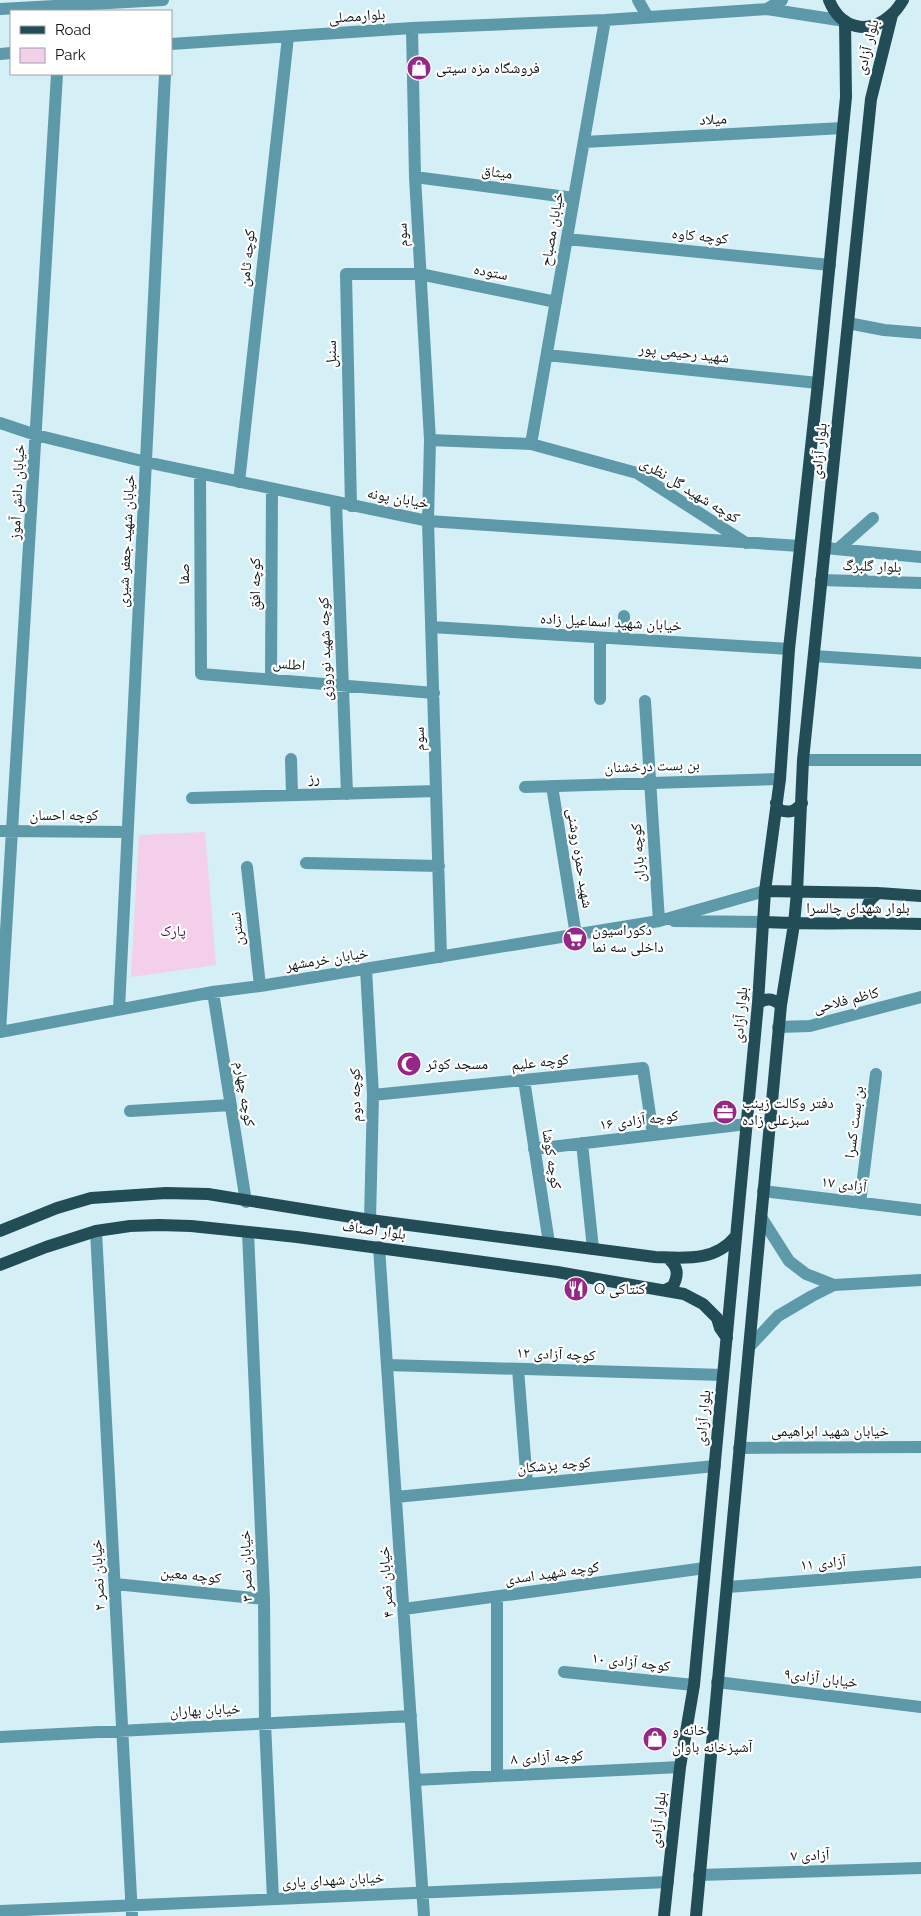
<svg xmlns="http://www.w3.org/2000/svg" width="921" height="1916" font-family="Raleway,'Noto Naskh Arabic',sans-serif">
	<rect width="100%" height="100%" fill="#d4eff6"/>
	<path fill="#f3cfea" d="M 205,832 L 216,965 L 131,977 L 139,835 Z"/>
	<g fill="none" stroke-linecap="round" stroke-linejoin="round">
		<path stroke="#5d99a8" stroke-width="12" d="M 638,0 L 647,16
			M 0,9 L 163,0
			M 767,9 L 782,0
			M 412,28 L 415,177 L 430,440
			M 171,44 L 412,28 L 605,20 L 767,9 L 845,21
			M 0,54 L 11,53
			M 57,74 L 0,1032 L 213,992 L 260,986 L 659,921 L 765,891
			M 584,142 L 843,128
			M 415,177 L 574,198
			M 567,239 L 830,265
			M 848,323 L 884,330 L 921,333
			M 547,355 L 818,383
			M 0,423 L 36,435 L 146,462 L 428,521 L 800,546
			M 531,444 L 605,20
			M 200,474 L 201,674 L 434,693
			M 239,482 L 288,37
			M 336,503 L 347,794
			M 351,506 L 346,274 L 420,274 L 556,302
			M 825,548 L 921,557
			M 838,549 L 873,518
			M 862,552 C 851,564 854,574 867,582
			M 821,580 L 921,583
			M 431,627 L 789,649
			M 624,639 L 624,616
			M 814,656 L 921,663
			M 271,679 L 272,490
			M 600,699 L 600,638
			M 645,701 L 659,921
			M 291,759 L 292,795
			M 803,760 L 921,760
			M 552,786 L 576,935
			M 525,787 L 780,779
			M 192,798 L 436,791
			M 0,831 L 127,832
			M 306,863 L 439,866
			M 247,867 L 260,986
			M 674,921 L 764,922
			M 441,957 L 428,521 L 430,440 L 531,444 L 637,473 L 746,543
			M 366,969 L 373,1095 L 370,1220
			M 213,992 L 246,1202
			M 119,1009 L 165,74
			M 778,1027 L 810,1026 L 921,997
			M 524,1080 L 549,1243
			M 373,1095 L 643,1068 L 653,1135
			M 130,1111 L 231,1105
			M 582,1143 L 593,1249
			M 534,1149 L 747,1124
			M 763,1191 L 921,1210
			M 860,1203 L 876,1074
			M 761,1217 L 789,1261 L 806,1274 L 834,1285
			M 96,1231 L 132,1916
			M 248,1232 L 264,1599 L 265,1723 L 273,1899
			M 379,1247 L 424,1916
			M 749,1347 L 778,1316 L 812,1296 L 834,1285 L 921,1280
			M 387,1365 L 723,1375
			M 518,1369 L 527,1484
			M 739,1448 L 921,1447
			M 396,1497 L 715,1466
			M 115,1584 L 264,1599
			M 728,1587 L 921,1572
			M 497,1597 L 497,1776
			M 404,1609 L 705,1568
			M 564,1672 L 694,1685
			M 717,1682 L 921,1707
			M 0,1737 L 411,1716
			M 415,1780 L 680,1767
			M 699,1875 L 921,1868
			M 0,1911 L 668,1882"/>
		<path stroke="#224d57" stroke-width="12" d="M 829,0 C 840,28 868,36 891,15 C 896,11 900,5 903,0
			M 776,803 L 779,810 C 790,813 795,812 802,803
			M 765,891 L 878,893 L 921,896
			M 764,922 C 816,925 868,922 921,924
			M 873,922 C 864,909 866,902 878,893
			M 758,1003 C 767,998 772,998 781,1005
			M 0,1231 L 57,1208 L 91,1198 L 166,1193 L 208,1194 L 370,1220 L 655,1257 C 685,1258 715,1262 736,1236
			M 0,1265 L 46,1247 L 96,1231 L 130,1226 L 159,1225 L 191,1226 L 297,1237 L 557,1272 L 684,1294 L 703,1304 L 717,1318 L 720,1328 L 727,1338
			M 665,1290 L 673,1286 C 679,1274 678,1267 668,1258
			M 664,1916 L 680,1767 L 694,1685 L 758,1003 L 765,891 L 780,779 L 789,649 L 818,383 L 846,97 L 845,21
			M 696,1916 L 781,1005 L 794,924 L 797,892 L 803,760 L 871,99 L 892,15"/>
	</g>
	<defs>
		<symbol id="shop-disc" viewBox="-11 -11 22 22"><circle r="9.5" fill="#972786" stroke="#fff"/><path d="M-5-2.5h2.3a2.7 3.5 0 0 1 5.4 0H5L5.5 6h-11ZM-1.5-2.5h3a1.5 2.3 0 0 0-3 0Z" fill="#fff"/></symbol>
		<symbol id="supermarket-disc" viewBox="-11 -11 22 22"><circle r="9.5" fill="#972786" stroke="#fff"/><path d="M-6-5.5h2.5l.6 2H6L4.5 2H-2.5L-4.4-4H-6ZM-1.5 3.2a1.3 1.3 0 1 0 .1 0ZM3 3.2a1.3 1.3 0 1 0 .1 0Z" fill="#fff"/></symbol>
		<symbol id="mosque-disc" viewBox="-11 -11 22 22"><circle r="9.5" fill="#972786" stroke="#fff"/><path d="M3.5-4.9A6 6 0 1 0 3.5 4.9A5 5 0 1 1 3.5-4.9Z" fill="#fff"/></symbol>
		<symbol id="office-disc" viewBox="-11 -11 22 22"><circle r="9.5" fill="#972786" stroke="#fff"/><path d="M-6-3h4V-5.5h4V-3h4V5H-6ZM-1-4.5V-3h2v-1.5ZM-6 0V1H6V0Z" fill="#fff"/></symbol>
		<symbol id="restaurant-disc" viewBox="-11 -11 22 22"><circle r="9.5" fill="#972786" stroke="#fff"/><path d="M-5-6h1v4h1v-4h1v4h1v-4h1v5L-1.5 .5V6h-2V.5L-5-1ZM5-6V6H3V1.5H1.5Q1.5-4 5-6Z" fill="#fff"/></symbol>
	</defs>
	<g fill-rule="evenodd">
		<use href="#shop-disc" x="405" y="54" width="28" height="28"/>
		<use href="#supermarket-disc" x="561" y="925" width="28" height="28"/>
		<use href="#mosque-disc" x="395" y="1050" width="28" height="28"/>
		<use href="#office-disc" x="711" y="1098" width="28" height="28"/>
		<use href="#restaurant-disc" x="562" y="1275" width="28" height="28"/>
		<use href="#shop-disc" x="641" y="1725" width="28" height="28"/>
	</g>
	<g text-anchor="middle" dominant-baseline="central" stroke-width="4.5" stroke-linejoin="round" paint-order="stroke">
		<g font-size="15" fill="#0d1619" stroke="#fff">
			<text transform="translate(357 16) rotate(-4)">بلوارمصلی</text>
			<text transform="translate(867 47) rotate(-76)">بلوار آزادی</text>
			<text transform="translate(713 119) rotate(-3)">میلاد</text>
			<text transform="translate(497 172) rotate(7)">میثاق</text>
			<text transform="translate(552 229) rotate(-80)">خیابان مصباح</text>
			<text transform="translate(402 235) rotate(-93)">سوم</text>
			<text transform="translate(700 236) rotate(6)">کوچه کاوه</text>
			<text transform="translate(247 258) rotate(-84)">کوچه ثامن</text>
			<text transform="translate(491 272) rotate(11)">ستوده</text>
			<text transform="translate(684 353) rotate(6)">شهید رحیمی پور</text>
			<text transform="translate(331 354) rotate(-91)">سنبل</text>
			<text transform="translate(819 451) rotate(-84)">بلوار آزادی</text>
			<text transform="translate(690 490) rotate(31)">کوچه شهید گل نظری</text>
			<text transform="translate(17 492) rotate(-87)">خیابان دانش آموز</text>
			<text transform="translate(398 498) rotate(10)">خیابان پونه</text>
			<text transform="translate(126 541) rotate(-87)">خیابان شهید جعفر شیری</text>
			<text transform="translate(872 566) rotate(2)">بلوار گلبرگ</text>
			<text transform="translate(184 574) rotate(-90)">صفا</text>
			<text transform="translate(255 584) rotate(-90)">کوچه افق</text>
			<text transform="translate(611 622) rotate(3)">خیابان شهید اسماعیل زاده</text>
			<text transform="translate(325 649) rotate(-92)">کوچه شهید نوروزی</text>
			<text transform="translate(289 664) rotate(5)">اطلس</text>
			<text transform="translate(419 739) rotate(-92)">سوم</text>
			<text transform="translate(652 766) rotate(-2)">بن بست درخشنان</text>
			<text transform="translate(314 778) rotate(-2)">رز</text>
			<text x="64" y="815">کوچه احسان</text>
			<text transform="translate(638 853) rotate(-94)">کوچه باران</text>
			<text transform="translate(580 858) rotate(81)">شهید حمزه روشنی</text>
			<text x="858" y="908">بلوار شهدای چالسرا</text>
			<text transform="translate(237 929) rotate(-96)">نسترن</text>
			<text transform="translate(327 959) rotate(-9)">خیابان خرمشهر</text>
			<text transform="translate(846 1000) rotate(-14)">کاظم فلاحی</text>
			<text transform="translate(740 1015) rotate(-85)">بلوار آزادی</text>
			<text transform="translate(540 1062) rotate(-6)">کوچه علیم</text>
			<text transform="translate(245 1094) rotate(81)">کوچه چهارم</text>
			<text transform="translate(355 1095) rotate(-91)">کوچه دوم</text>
			<text transform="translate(639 1120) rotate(-7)">کوچه آزادی ۱۶</text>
			<text transform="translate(854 1122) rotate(-83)">بن بست کسرا</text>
			<text transform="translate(552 1159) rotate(81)">کوچه کوشا</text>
			<text transform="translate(844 1184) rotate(7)">آزادی ۱۷</text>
			<text transform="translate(374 1230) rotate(8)">بلوار اصناف</text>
			<text transform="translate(556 1354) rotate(2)">کوچه آزادی ۱۲</text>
			<text transform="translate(703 1418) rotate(-85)">بلوار آزادی</text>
			<text x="830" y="1431">خیابان شهید ابراهیمی</text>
			<text transform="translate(554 1465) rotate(-5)">کوچه پزشکان</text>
			<text transform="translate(823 1563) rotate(-5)">آزادی ۱۱</text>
			<text transform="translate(246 1566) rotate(-92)">خیابان نصر ۳</text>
			<text transform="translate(552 1573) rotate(-8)">کوچه شهید اسدی</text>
			<text transform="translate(98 1575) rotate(-93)">خیابان نصر ۲</text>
			<text transform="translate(191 1575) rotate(6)">کوچه معین</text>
			<text transform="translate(386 1582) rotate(-94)">خیابان نصر ۴</text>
			<text transform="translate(631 1662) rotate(6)">کوچه آزادی ۱۰</text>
			<text transform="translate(821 1678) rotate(7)">خیابان آزادی۹</text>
			<text transform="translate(205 1710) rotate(-3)">خیابان بهاران</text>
			<text transform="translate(547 1757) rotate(-3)">کوچه آزادی ۸</text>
			<text transform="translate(658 1820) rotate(-84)">بلوار آزادی</text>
			<text transform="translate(810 1855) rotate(-2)">آزادی ۷</text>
			<text transform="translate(333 1880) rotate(-3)">خیابان شهدای یاری</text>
		</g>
		<g font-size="15" fill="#0d1619" stroke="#fff" text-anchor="start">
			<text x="436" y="68">فروشگاه مزه سیتی</text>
			<text x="592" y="930">دکوراسیون<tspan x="592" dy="17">داخلی سه نما</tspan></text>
			<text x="426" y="1064">مسجد کوثر</text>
			<text x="742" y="1103">دفتر وکالت زینب<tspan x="742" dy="17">سبزعلی زاده</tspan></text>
			<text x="594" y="1289">Q کنتاکی</text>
			<text x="672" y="1730">خانه و<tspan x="672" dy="17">آشپزخانه باوان</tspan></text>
		</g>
		<g font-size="15" fill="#511047" stroke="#fff">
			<text x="173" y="931">پارک</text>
		</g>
	</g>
	<rect x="10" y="10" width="162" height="65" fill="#ffffff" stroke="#9ea2a3"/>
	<rect x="20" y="26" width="25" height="8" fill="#224d57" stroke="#9ea2a3"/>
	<text x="55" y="35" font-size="15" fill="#0d1619">Road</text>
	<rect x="20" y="48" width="25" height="15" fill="#f3cfea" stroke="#9ea2a3"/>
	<text x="55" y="60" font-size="15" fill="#0d1619">Park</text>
</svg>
